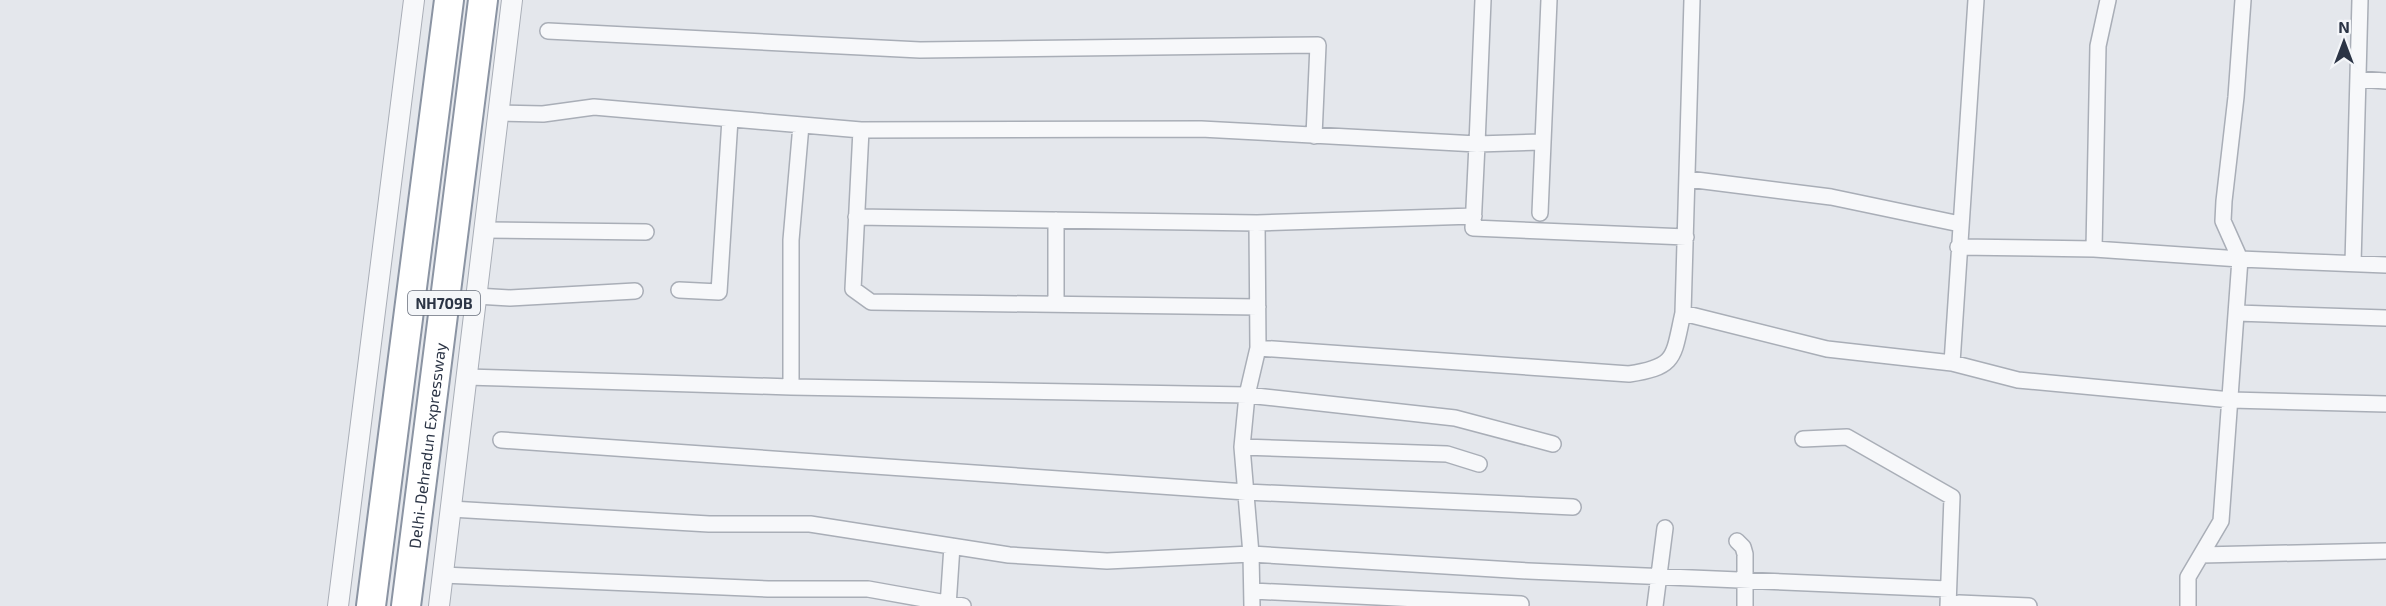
<svg xmlns="http://www.w3.org/2000/svg" width="2386" height="606" font-family="'Exo 2',sans-serif">
	<rect width="100%" height="100%" fill="#e4e7ec"/>
	<g fill="none" stroke-linecap="round" stroke-linejoin="round">
		<defs>
			<path id="minor" d="M 1483,0 L 1477,144 L 1541,142
				M 548,31 L 920,50 L 1318,45 L 1314,136
				M 2358,79 L 2386,81
				M 499,113 L 543,114 L 594,107 L 861,130 L 1201,129 L 1477,144 L 1473,228 L 1686,237
				M 861,130 L 853,289 L 871,302 L 1258,307
				M 1688,179 L 1831,197 L 1960,224
				M 1540,213 L 1549,0
				M 856,217 L 1257,223 L 1474,216
				M 1056,220 L 1056,304
				M 484,230 L 646,232
				M 1958,247 L 2094,249 L 2240,259 L 2386,265
				M 2094,249 L 2098,46 L 2108,0
				M 2353,264 L 2360,0
				M 679,290 L 719,292 L 730,119
				M 476,296 L 510,298 L 635,291
				M 1683,313 L 1827,349 L 1952,363 L 2018,380 L 2231,400 L 2386,404
				M 2237,313 L 2386,318
				M 1258,348 L 1629,374 C 1677,367 1673,357 1683,313 L 1692,0
				M 1952,363 L 1976,0
				M 466,377 L 791,387 L 1247,395 L 1455,418 L 1553,444
				M 791,387 L 791,240 L 801,125
				M 1803,439 L 1847,437 L 1952,497 L 1948,606
				M 501,440 L 1246,492 L 1573,507
				M 1242,447 L 1447,454 L 1479,464
				M 451,509 L 709,524 L 810,524 L 1009,555 L 1107,561 L 1251,554 L 1528,571 L 1948,589
				M 1737,541 L 1743,547 L 1745,554 L 1745,606
				M 2201,555 L 2386,551
				M 443,575 L 768,589 L 868,589 L 963,606
				M 1253,591 L 1521,604
				M 1959,603 L 2029,606
				M 948,606 L 952,546
				M 1252,606 L 1251,554 L 1242,447 L 1247,395 L 1258,348 L 1257,223
				M 1655,606 L 1665,528
				M 2188,606 L 2188,577 L 2221,521 L 2240,259 L 2223,221 L 2224,201 L 2236,97 L 2243,0"/>
			<path id="tertiary" d="M 338,606 L 414,0
				M 439,606 L 512,0"/>
			<g id="motorway">
				<path d="M 371,606 L 449,0"/>
				<path id="s1" d="M 406,606 L 483,0"/>
			</g>
		</defs>
		<use href="#minor" stroke="#a9aeb7" stroke-width="18"/>
		<use href="#tertiary" stroke="#a9aeb7" stroke-width="22"/>
		<use href="#motorway" stroke="#8b94a3" stroke-width="32"/>
		<use href="#minor" stroke="#f7f8fa" stroke-width="15"/>
		<use href="#tertiary" stroke="#f7f8fa" stroke-width="20"/>
		<use href="#motorway" stroke="#fff" stroke-width="28"/>
	</g>
	<g text-anchor="middle" dominant-baseline="central" stroke-width="4.5" stroke-linejoin="round" paint-order="stroke">
		<rect fill="#f4f6f9" stroke="#676e7b" stroke-width="1.5" x="408" y="291" width="72" height="24" rx="4.5"/>
		<g font-size="15" font-weight="bold" fill="#2b3445">
			<text x="444" y="303">NH709B</text>
		</g>
		<g font-size="16" fill="#2b3445" stroke="#f4f6f9">
			<text stroke="none"><textPath href="#s1" startOffset="162">Delhi-Dehradun Expressway</textPath></text>
		</g>
	</g>
	<g transform="translate(2344 42)" stroke="#f4f6f9" stroke-width="4.5" paint-order="stroke">
	<path d="M0-4.5L10 22L0 15L-10 22Z" fill="#2b3445"/>
	<text y="-9" font-size="16" font-weight="bold" text-anchor="middle" fill="#2b3445">N</text>
	</g>
</svg>
